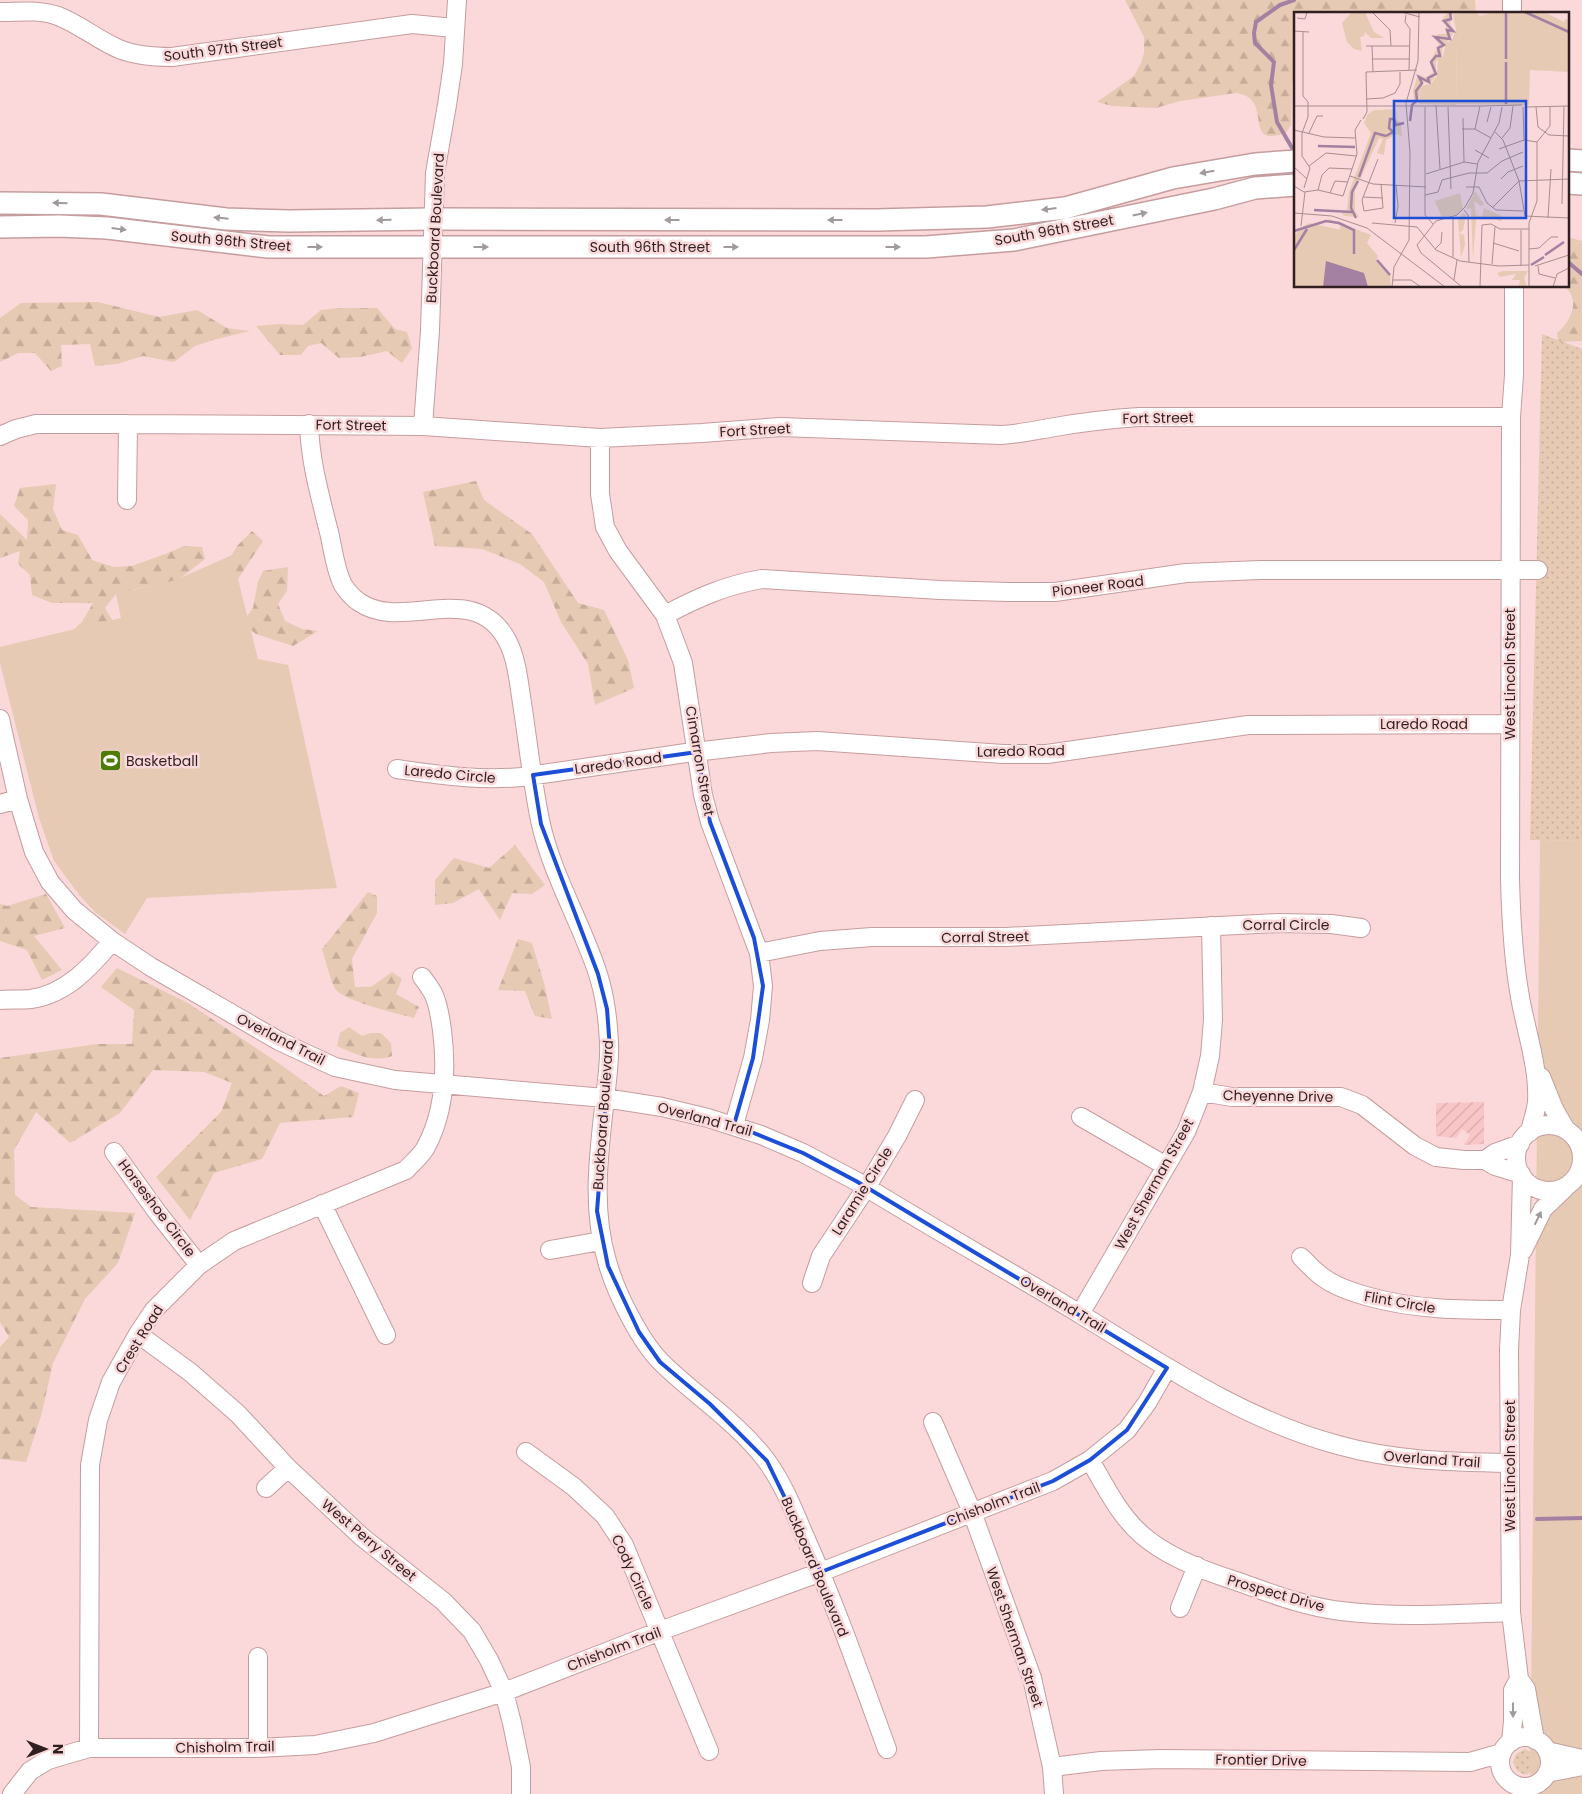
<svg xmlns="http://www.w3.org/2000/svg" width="1582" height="1794" font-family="Poppins,sans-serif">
	<defs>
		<pattern id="industrial-furrows" width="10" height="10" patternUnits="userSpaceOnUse" patternTransform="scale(1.25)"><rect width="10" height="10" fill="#f9c6c8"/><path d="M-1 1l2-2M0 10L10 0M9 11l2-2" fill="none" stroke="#d6aaac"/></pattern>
		<pattern id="grass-dots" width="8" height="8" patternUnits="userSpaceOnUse" patternTransform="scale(1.25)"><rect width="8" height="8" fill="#e7cab3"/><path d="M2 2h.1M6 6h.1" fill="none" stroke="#c6ad9a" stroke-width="1.8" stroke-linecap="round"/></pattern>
		<pattern id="forest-firs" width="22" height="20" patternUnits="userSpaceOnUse" patternTransform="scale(1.25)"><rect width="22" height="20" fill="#e7cab3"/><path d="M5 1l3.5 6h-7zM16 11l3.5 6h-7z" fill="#c6ad9a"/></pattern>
	</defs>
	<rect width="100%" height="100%" fill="#fbd8da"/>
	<path fill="url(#industrial-furrows)" d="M 1484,1102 L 1484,1144 L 1463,1145 L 1470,1135 L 1462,1129 L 1456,1138 L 1436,1136 L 1436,1103 Z"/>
	<path fill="url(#grass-dots)" d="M 1542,334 L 1582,349 L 1582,841 L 1530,840 Z
		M 1525,1749 L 1534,1753 L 1535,1771 L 1525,1775 L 1517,1771 L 1513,1762 L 1516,1754 Z"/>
	<path fill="url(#forest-firs)" d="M 1125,0 L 1475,0 L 1476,14 L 1296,14 L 1296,65 L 1292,83 L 1291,125 L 1286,133 C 1282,134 1276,136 1271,136 C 1249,136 1270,97 1236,93 L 1180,101 L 1156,108 L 1112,106 L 1097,102 L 1134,76 L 1141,63 L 1144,53 L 1144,37 Z
		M 1572,238 L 1582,241 L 1582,341 L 1561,342 L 1558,340 L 1557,333 C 1566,326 1577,309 1572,297 C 1571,293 1567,289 1565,286 L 1568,286 L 1568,239 Z
		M 98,302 L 159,317 L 197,310 L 227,328 L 250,331 L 213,340 L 195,346 L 174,362 L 143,356 L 117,364 L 95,366 L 90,344 L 61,345 L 62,366 L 51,371 L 35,353 L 18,353 L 0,362 L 0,318 L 21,303 Z
		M 342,308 L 377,308 L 395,329 L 407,332 L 412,348 L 402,363 L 387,351 L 360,357 L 339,358 L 321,343 L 308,346 L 301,355 L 280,355 L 256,326 L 280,324 L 303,325 L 321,310 Z
		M 476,481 L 484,500 L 532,534 L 578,603 L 604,610 L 628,660 L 634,688 L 595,705 L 588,664 L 561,622 L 544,582 L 520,564 L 482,549 L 435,546 L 423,492 Z
		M 56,484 L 53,509 L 62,530 L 78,535 L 92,560 L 114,567 L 132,566 L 168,553 L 184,546 L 202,547 L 205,559 L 182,577 L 169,597 L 149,586 L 116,594 L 105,608 L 114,623 L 53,648 L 82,622 L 93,603 L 52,603 L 32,595 L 30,575 L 18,564 L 20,551 L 0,558 L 0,514 L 27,540 L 28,520 L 14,506 L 20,488 Z
		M 252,531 L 263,541 L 238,579 L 217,604 L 222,572 L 237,546 Z
		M 288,567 L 287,591 L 278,604 L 285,621 L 302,629 L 318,631 L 293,646 L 256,634 L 242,623 L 253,608 L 258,582 L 263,571 Z
		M 515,845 L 545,885 L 532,894 L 512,893 L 500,920 L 479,889 L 453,903 L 435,905 L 435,880 L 454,858 L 489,868 Z
		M 368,892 L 377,896 L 377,913 L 352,959 L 355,987 L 371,987 L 392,972 L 402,979 L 396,994 L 419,1007 L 414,1018 C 398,1014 345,1001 336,990 C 331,983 325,958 322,949 Z
		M 46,894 L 65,928 L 34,936 L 62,970 L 42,980 L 27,950 L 0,941 L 0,904 L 7,906 Z
		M 518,939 L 532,943 L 544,983 L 552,1019 L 535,1016 L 525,991 L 498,990 Z
		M 117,968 L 188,1003 L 277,1062 L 324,1096 L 341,1086 L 359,1093 L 353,1117 L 280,1123 L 262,1159 L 214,1173 L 190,1220 L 156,1177 L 221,1112 L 232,1083 L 204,1072 L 153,1070 L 120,1113 L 70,1143 L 36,1112 L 14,1150 L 15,1195 L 31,1207 L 135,1213 L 118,1263 L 85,1299 L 53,1363 L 41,1416 L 26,1462 L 0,1459 L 0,1347 L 9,1337 L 0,1322 L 0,1058 L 97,1044 L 132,1044 L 134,1010 L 101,987 Z
		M 349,1027 L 362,1036 L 371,1033 L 381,1033 L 391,1043 L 392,1056 C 373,1063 355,1054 337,1046 L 340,1033 Z"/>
	<path fill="#e7cab3" d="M 232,555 L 258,659 L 288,665 L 337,888 L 147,898 L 125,934 L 95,912 L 80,896 L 54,861 L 39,818 L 0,663 L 0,647 L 121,618 L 116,594 L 176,580 Z
		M 1540,840 L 1582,841 L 1582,1794 L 1530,1794 Z"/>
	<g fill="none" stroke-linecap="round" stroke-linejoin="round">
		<path stroke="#a480a2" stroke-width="4" d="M 1294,0 L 1280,5 L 1256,22 L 1254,33 L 1255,43 L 1274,62 L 1271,85 L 1277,122 L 1295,153
			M 1568,262 L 1582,274
			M 1537,1519 L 1582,1518"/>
		<defs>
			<path id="minor" d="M 1512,0 L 1512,14
				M 0,12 C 19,12 39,9 58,16 C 79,24 98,40 119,49 C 136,56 154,57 172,57 L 412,24 L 454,28
				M 1514,286 L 1514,375 L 1511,417 L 1510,879 C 1511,918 1513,958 1520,997 C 1526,1031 1539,1068 1537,1102 C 1536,1112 1532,1122 1530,1132
				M 309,424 C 310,461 320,496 329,532 C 333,549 335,569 343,585 C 347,591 353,598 359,602 C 403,633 475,577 508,642 C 517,660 519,684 522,703 C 528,742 532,781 540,820 C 551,873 581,922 598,974 C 605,996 608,1019 609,1043 C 610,1061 607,1080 605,1098 C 599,1153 591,1207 607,1261 C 615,1291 640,1342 663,1364 C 696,1396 737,1422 766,1460 C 783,1483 794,1511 805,1537 C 836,1606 861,1678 887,1749
				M 423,426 L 430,331 L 435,173 L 447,105 L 453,64 L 457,0
				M 0,436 L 16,429 L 36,424 L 128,424 L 423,426 L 600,438 L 702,433 L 780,427 L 1001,435 C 1020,434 1037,430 1055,427 C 1083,422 1110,419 1139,417 L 1511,417
				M 600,438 L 600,494 L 605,527 L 618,551 L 665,615 L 683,663 L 703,795 L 710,822 L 759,953 L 763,986 L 760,1020 L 753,1058 L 734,1125
				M 127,500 L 128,424
				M 665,615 C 697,598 726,585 762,579 L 940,590 L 1008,592 L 1055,592 L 1186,573 L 1260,570 L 1538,570
				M 0,719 L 18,799 L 34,852 L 50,882 L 74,910 L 112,941 L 151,967 L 279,1041 L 335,1067 L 395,1080 L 605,1098 L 662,1107 L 708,1118 L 761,1135 L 803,1153 L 856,1181 C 930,1227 1006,1269 1080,1314 C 1162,1364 1244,1420 1338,1445 C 1394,1461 1452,1462 1510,1463
				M 397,769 C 440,775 478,781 522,777 L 686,753 L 771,743 L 817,741 L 1003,754 L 1047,754 L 1248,725 L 1510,724
				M 0,804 L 18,799
				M 759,953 L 820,941 L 872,937 L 1006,937 L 1279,923 L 1331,924 L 1361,928
				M 0,1000 C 10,999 21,1000 31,999 C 66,994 91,967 112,941
				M 1541,1077 L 1554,1109 L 1566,1130
				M 1202,1092 L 1232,1097 L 1341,1097 L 1362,1105 L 1415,1146 L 1436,1157 L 1464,1160 L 1485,1160 L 1495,1166 L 1521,1174
				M 1081,1117 L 1166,1166
				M1516 1158a33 33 0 1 1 66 0a33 33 0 1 1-66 0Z
				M 114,1152 L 157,1212 L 199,1265
				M 1485,1160 L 1495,1153 L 1520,1144
				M 1522,1176 L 1520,1255 L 1511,1310 L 1509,1350 L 1511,1612 L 1519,1679 L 1526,1689 L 1535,1740
				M 322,1204 L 386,1335
				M 550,1250 L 601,1241
				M 1523,1250 L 1543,1209 L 1565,1188
				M 1301,1257 C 1308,1264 1316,1273 1324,1278 C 1336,1287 1352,1292 1366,1296 C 1415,1310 1461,1310 1511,1310
				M 812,1283 L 821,1256 L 866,1188 L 897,1136 L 915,1100
				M 1080,1314 L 1186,1132 L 1202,1092 L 1210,1056 L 1213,1020 L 1211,926
				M 138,1334 L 190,1372 L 238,1414 L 288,1468 L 362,1537 L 443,1601 L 472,1631 L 489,1660 L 504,1692 L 512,1723 L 521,1767 L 521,1794
				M 933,1422 L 972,1512 L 1032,1678 L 1052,1767 L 1054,1794
				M 526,1452 L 574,1487 L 605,1516 L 624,1545 L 709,1751
				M 1090,1460 C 1105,1486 1119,1515 1142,1535 C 1167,1557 1204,1571 1236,1581 C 1270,1593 1305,1607 1341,1611 C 1398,1618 1455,1614 1511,1612
				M 266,1488 L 288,1468
				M 1180,1608 L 1197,1566
				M 258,1657 L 258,1748
				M1500 1762a25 25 0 1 1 50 0a25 25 0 1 1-50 0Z
				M 1511,1742 L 1513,1721 L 1513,1690 L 1519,1679
				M 89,1748 L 90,1465 L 98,1420 L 111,1382 L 138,1334 L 154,1310 L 199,1265 L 234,1241 L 406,1170 C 412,1163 422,1155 426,1147 C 445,1111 447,1070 442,1030 C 440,1018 439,1005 433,993 C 430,988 426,982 422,977
				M 1547,1751 L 1582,1759
				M 1052,1767 L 1101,1761 L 1161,1759 L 1470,1762 L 1502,1753
				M 1547,1773 L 1582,1766
				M 12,1794 L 30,1771 L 48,1760 L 89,1748 L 258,1748 L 315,1745 L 374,1733 L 504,1692 L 660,1631 L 821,1572 L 1053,1481 L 1090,1460 L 1127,1430 L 1147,1403 L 1167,1368"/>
			<path id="major" d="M 1568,160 L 1582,161
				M 1568,183 L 1582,184
				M 0,203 L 101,204 L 226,219 L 289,221 L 433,219 L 877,220 L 987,217 L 1065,208 L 1173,178 L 1255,164 L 1296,161
				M 0,227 L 59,226 L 107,228 L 268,247 L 926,247 L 1014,240 L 1214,199 L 1255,188 L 1296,185"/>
		</defs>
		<use href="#minor" stroke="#c69d9f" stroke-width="20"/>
		<use href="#major" stroke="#c69d9f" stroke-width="24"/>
		<use href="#minor" stroke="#fff" stroke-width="18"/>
		<use href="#major" stroke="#fff" stroke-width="21"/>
	</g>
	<defs><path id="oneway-solid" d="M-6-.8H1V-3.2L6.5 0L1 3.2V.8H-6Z" transform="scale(1.25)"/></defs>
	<g fill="#a19a9b">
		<use href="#oneway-solid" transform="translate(1207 172) rotate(170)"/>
		<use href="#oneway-solid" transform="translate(60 203) rotate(-179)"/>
		<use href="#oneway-solid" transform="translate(1049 209) rotate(173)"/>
		<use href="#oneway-solid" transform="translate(1140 214) rotate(-12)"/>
		<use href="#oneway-solid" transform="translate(221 218) rotate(-174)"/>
		<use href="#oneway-solid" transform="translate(384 220) rotate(179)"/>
		<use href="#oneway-solid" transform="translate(672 220) rotate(-180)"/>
		<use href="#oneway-solid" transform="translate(835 220) rotate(-180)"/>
		<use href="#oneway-solid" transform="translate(119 229) rotate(7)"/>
		<use href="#oneway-solid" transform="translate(315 247)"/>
		<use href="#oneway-solid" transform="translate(481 247)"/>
		<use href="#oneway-solid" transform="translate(731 247)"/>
		<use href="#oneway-solid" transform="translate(893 247)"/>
		<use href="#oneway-solid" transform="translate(1538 1218) rotate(-64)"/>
		<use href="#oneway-solid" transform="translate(1513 1710) rotate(90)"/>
	</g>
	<path fill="none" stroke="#1d4ed8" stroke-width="4" stroke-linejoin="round" d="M 697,752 L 710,822 L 754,938 L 763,986 L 753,1058 L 734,1125 L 803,1153 L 856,1181 L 1167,1368 L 1127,1430 L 1090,1460 L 1053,1481 L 821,1572 L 767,1461 L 710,1404 L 660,1362 L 639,1332 L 608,1266 L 597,1211 L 610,1049 L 607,1009 L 598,974 L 541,824 L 533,775 Z"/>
	<defs>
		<symbol id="stadium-square" viewBox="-11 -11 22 22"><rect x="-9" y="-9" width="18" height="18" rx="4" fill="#4d7c05" stroke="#fbd8da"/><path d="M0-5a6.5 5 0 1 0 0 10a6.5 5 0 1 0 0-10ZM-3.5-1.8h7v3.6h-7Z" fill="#fff"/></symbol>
	</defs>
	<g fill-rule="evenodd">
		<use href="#stadium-square" x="98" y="748" width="25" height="25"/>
	</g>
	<g text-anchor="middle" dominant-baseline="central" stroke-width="5" stroke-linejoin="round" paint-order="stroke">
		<g font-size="14" fill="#2f1f20" stroke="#fbd8da">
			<text transform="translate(223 49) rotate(-7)">South 97th Street</text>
			<text transform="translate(435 228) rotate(-87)">Buckboard Boulevard</text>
			<text transform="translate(1054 230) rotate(-10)">South 96th Street</text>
			<text transform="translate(231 241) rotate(5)">South 96th Street</text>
			<text x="650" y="247">South 96th Street</text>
			<text transform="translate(1158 418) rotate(-1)">Fort Street</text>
			<text transform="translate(351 425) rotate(1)">Fort Street</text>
			<text transform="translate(755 430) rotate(-3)">Fort Street</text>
			<text transform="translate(1098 586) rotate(-7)">Pioneer Road</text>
			<text transform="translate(1510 674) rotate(-90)">West Lincoln Street</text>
			<text x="1424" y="724">Laredo Road</text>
			<text transform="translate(1021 751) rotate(-1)">Laredo Road</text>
			<text transform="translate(700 761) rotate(80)">Cimarron Street</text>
			<text transform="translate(618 763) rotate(-8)">Laredo Road</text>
			<text transform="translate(450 774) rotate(5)">Laredo Circle</text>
			<text x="1286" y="925">Corral Circle</text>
			<text transform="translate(985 937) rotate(-1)">Corral Street</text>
			<text transform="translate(281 1039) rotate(27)">Overland Trail</text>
			<text transform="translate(1278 1096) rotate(1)">Cheyenne Drive</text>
			<text transform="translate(603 1115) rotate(-86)">Buckboard Boulevard</text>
			<text transform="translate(705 1119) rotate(15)">Overland Trail</text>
			<text transform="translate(1154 1184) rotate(-61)">West Sherman Street</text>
			<text transform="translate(862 1191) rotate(-58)">Laramie Circle</text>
			<text transform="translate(157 1208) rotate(53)">Horseshoe Circle</text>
			<text transform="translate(1400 1302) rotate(10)">Flint Circle</text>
			<text transform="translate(1063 1304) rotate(31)">Overland Trail</text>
			<text transform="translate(139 1339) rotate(-58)">Crest Road</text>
			<text transform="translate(1432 1459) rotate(4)">Overland Trail</text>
			<text transform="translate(1510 1466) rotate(-90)">West Lincoln Street</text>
			<text transform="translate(993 1504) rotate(-21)">Chisholm Trail</text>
			<text transform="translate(369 1540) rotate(40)">West Perry Street</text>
			<text transform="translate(815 1567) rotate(67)">Buckboard Boulevard</text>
			<text transform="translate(633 1572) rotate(65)">Cody Circle</text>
			<text transform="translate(1276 1593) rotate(16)">Prospect Drive</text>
			<text transform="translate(1015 1637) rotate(71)">West Sherman Street</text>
			<text transform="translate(614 1649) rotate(-21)">Chisholm Trail</text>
			<text transform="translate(225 1747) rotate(-1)">Chisholm Trail</text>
			<text transform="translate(1261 1760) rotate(1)">Frontier Drive</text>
		</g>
		<g font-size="14" fill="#2f1f20" stroke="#fbd8da" text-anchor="start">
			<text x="126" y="761">Basketball</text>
		</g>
	</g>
	<g transform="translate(1294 12)">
		<rect width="275" height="275" fill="#fbd8da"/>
		<path d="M 181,0 L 186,4 L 199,0 L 172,14 L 163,30 L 162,93 L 125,92 L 127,74 L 137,72 L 143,64 L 144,47 L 149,45 L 152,31 L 158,28 L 162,18 L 159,2 ZM 212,0 L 250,0 L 270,10 L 272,7 L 275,8 L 275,28 Z" fill="#e7cab3"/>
		<path d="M 58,0 L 71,0 L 80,20 L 90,26 L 77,26 L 71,20 L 70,24 L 66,25 L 68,39 L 60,37 L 53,30 L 48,11 ZM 154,0 L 159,0 L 156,12 L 161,19 L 148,37 L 148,45 L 142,49 L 142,63 L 136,72 L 130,70 L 127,74 L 125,91 L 120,92 L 119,79 L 124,62 L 132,66 L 139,60 L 136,51 L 145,32 L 140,26 L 144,22 L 152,22 L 152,13 L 147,9 ZM 102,97 L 103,108 L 110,112 L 107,114 L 108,125 L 103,122 L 92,128 L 90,143 L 83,141 L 89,127 L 85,126 L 61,178 L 61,199 L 65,205 L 50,204 L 48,201 L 53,197 L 55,180 L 77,121 L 70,111 L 74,102 L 80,98 ZM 181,179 L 190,192 L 187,194 L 180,189 L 182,203 L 188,205 L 190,196 L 208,204 L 207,210 L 199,205 L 182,207 L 179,248 L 177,196 L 172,197 ZM 169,201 L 172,203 L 169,218 L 165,221 L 170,223 L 171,233 L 167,245 L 164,208 ZM 35,207 L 77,223 L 73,231 L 84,244 L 81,252 L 45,229 L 46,213 L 34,210 ZM 209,259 L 234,259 L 230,266 L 233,275 L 225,273 L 226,268 L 218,268 L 222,262 L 206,265 L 203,261 Z" fill="#e7cab3"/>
		<path d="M 199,0 L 212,0 L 275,28 L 275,60 L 236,58 L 235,93 L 162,92 L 163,30 L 172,14 ZM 166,181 L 169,197 L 164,202 L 148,206 L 141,189 ZM 15,211 L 71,223 L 74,240 L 96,261 L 97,275 L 0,275 L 0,229 L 4,217 Z" fill="#e7cab3"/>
		<path d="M 32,249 L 70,261 L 74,275 L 29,275 Z" fill="#a480a2"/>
		<path fill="none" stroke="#a480a2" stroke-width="2.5" d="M 212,0 L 212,47M 231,0 L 275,20M 212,92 L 212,50M 116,109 L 118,93 L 123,88 L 122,79 L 128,71 L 125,65 L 135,70 L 134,66 L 142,62 L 137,50 L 142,44 L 146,44 L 144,36 L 150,33 L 141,25 L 156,27 L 153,18 L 159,19 L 150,9 L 157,7 L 156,0M 92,124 L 99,120 L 95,116 L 96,107 L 100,107 L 102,113 L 110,111M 24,134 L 61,135M 65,165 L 81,121 L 92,124M 20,198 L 58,200M 62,206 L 57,196 L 58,180 L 64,169M 0,219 L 32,209 L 45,211 L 60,218 L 60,242M 0,238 L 13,217M 251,243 L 270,230M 83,248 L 96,263M 237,253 L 250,245"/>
		<path fill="none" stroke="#a98e90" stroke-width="1" d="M 78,0 L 96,18 L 97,34M 107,0 L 126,5M 112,3 L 111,10 L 116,17 L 115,58M 3,6 L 11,7 L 13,0M 0,19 L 15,20M 9,20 L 9,84M 72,34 L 116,34M 78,34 L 79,60M 78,47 L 116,47M 9,84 L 14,90 L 14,105 L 8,121 L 8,144 L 16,156 L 10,176M 72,87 L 89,86 L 101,81 L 106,72 L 106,60M 142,93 L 146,157M 0,94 L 187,94M 187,94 L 228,93M 131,95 L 131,203 L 139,212M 154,95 L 157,177M 229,95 L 230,128M 231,95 L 275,94M 242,95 L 244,115 L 255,123 L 275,124M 169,106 L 170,150M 69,107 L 73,100 L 72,60 L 123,58M 193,110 L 197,95M 168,117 L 181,117 L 197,126M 181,117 L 186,94M 0,118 L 30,125 L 62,126M 201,120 L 209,128 L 225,169 L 231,204 L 275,206M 15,121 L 23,104 L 29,104M 208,126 L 216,116 L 219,94M 205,137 L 230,128 L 243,130M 181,138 L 195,146M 84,147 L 68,188 L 70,199 L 89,196 L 87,172M 15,154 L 32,141 L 62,144M 0,155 L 13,167M 132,162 L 170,150 L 183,152M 56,164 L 79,172 L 132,175M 207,167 L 214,160 L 229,154M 0,174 L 10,180 L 24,178 L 49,184 L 63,142 L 61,118 L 67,108M 172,175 L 185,175 L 193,191 L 202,198 L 229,199M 24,178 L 28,163 L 35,156 L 58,157M 36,181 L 41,169 L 54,170M 131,183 L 144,180 L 148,168 L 175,161 L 193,161 L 208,149 L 229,140M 69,185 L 89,186M 268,192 L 270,94M 198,196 L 225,169 L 275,167M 170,198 L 174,203 L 175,250M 0,201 L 38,204 L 73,216 L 151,275M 254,206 L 257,157M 78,211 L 123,215 L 142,238 L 166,249 L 205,254 L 235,253M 101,211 L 104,194 L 102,173M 7,214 L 11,180M 227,218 L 227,254M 199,231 L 225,239M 141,237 L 147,231 L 148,220M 235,237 L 245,236 L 257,225 L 264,225M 159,245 L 159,205M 198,252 L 201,215M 241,254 L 275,243M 244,254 L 245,262 L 261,266M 99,268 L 117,268 L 127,275M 160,268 L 163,248M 98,275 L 100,255 L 115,228 L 116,141 L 112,91 L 124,49 L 125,0M 168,275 L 127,241 L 123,233 L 142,209 L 163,203 L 171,195 L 179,181 L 184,150 L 205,111 L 208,95M 186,275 L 188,213 L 197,212 L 206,217 L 235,217M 235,275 L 235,211 L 243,189 L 243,130 L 256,114 L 256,95M 259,275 L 263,262 L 275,256"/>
		<path fill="#1d4ed8" fill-opacity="0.15" stroke="#1d4ed8" stroke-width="2.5" d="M 100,89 L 232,89 L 232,206 L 100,206 Z"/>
		<rect width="275" height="275" fill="none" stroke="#2f1f20" stroke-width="2.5"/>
	</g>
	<g transform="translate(45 1749) rotate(90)" stroke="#fbd8da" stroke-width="4" paint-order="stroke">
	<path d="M0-4L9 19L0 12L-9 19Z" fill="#2f1f20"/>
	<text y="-8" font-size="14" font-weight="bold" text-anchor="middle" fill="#2f1f20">N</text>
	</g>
</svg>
